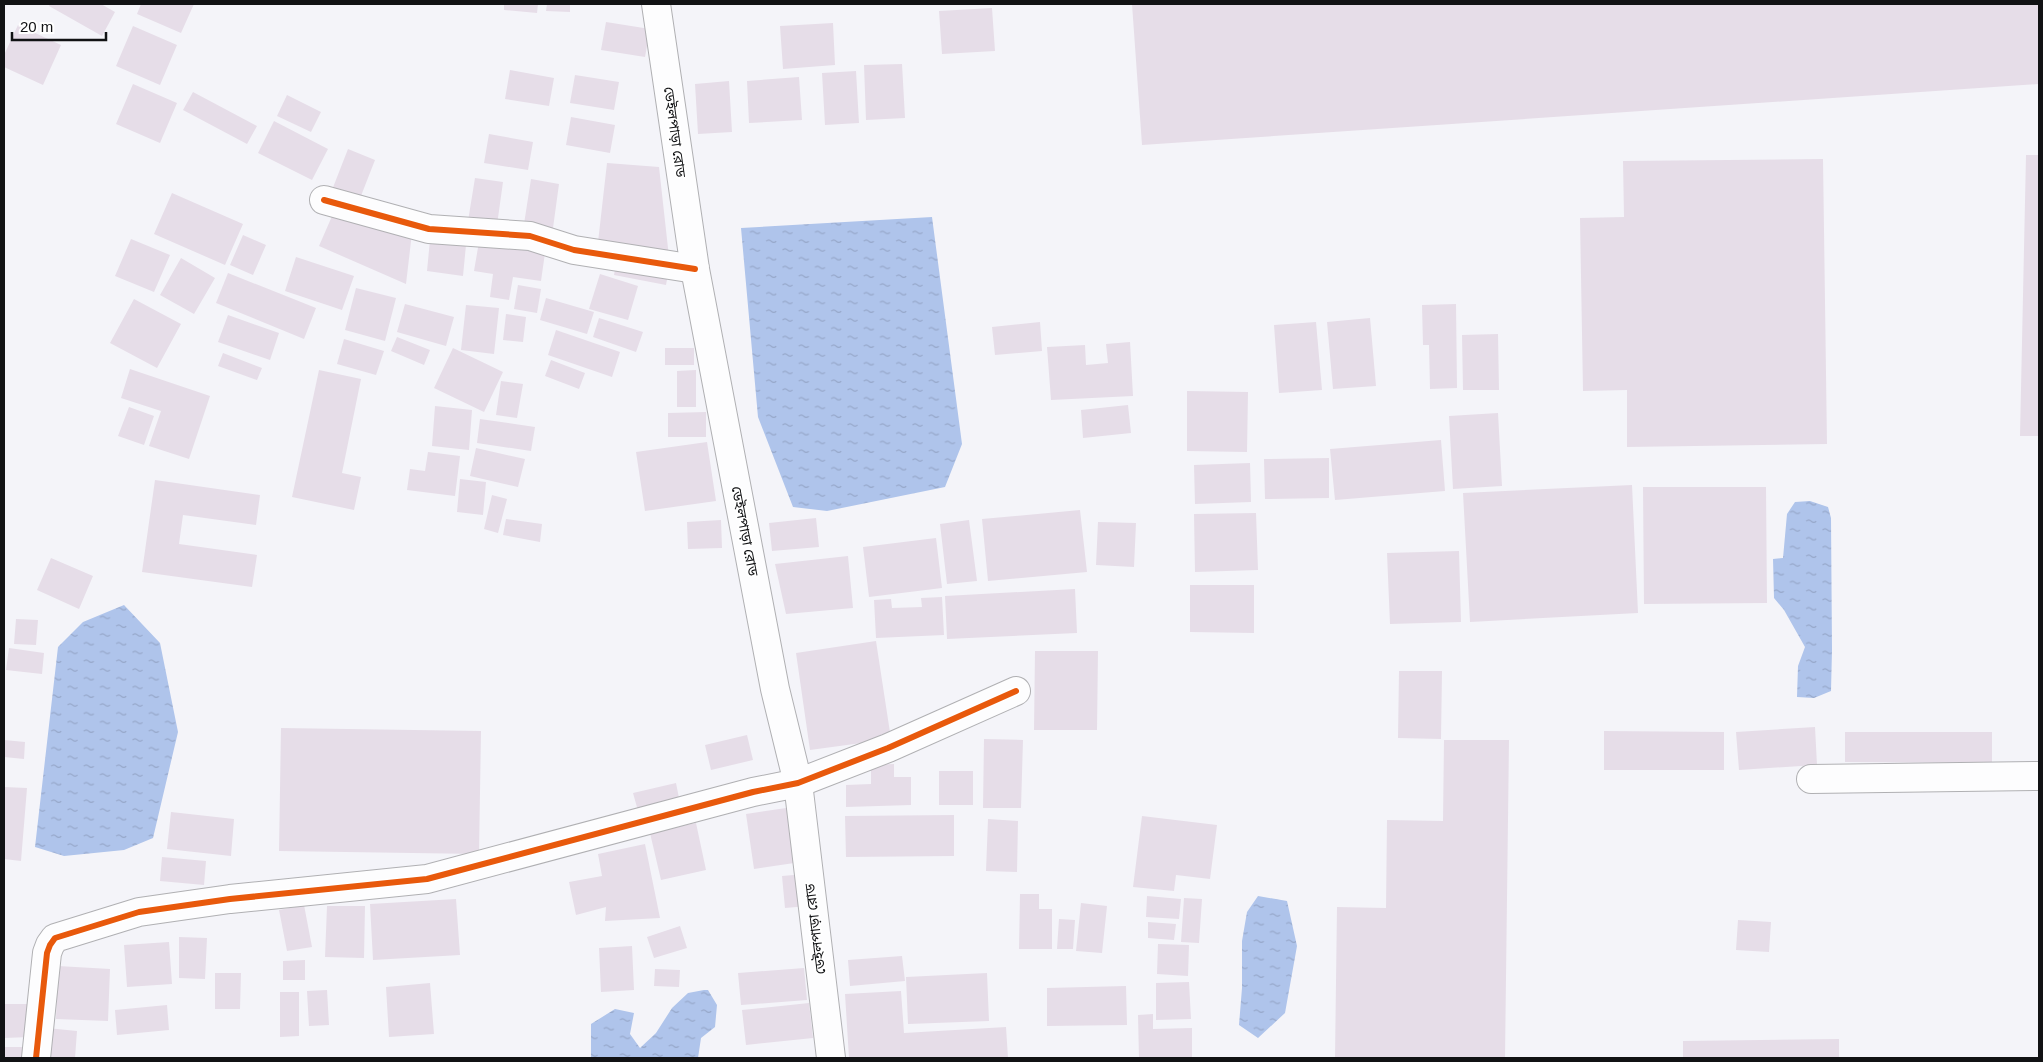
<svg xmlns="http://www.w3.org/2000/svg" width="2043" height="1062" font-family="Helvetica,'Noto Sans Bengali',sans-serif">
	<defs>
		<pattern id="water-ripples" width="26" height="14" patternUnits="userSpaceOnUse" patternTransform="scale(1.25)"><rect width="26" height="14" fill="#afc4eb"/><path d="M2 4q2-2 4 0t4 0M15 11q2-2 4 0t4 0" fill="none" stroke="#96a7c9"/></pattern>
	</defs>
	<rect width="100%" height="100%" fill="#f4f4f9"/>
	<path fill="url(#water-ripples)" d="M 932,217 L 962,444 L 945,487 L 827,511 L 793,507 L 758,417 L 741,228 Z
		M 1810,501 L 1828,507 L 1831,518 L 1832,650 L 1831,691 L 1814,698 L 1797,697 L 1798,666 L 1805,647 L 1784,610 L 1774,598 L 1773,559 L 1783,558 L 1787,514 L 1795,502 Z
		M 124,605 L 160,643 L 178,732 L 153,838 L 124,850 L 64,856 L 35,847 L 58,647 L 83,622 Z
		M 1258,896 L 1287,901 L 1297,946 L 1285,1013 L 1258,1038 L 1239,1025 L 1242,988 L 1242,941 L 1247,912 Z
		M 704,990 L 708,990 L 717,1005 L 715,1027 L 701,1038 L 698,1058 L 591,1058 L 591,1024 L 615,1009 L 634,1013 L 630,1034 L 640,1048 L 656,1033 L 672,1008 L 688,993 Z"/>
	<path fill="#e6dde8" d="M 50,4 L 101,4 L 115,12 L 102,36 L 49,6 Z
		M 141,4 L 194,4 L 181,33 L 137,14 Z
		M 504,4 L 538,4 L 537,13 L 504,10 Z
		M 547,4 L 570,4 L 570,12 L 546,11 Z
		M 1132,4 L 2039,4 L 2039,84 L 1142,145 Z
		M 992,8 L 995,51 L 942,54 L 939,11 Z
		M 606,22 L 650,29 L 645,57 L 601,50 Z
		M 833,23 L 835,65 L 783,69 L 780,26 Z
		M 18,25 L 61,45 L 43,85 L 4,67 L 4,55 Z
		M 133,26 L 177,45 L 160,85 L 116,66 Z
		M 902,64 L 905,118 L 866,120 L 864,65 Z
		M 510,70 L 554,78 L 549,106 L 505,99 Z
		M 856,71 L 859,123 L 825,125 L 822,73 Z
		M 575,75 L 619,82 L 614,110 L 570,103 Z
		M 799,77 L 802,120 L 749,123 L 747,81 Z
		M 729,81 L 732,132 L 698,134 L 695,84 Z
		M 133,84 L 177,103 L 160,143 L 116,124 Z
		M 193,92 L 257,126 L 247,144 L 183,110 Z
		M 287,95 L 321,112 L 311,132 L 277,116 Z
		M 571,117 L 615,125 L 610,153 L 566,145 Z
		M 274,121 L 328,149 L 312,180 L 258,153 Z
		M 489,134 L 533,142 L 528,170 L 484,163 Z
		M 348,149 L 375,160 L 359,201 L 332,190 Z
		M 2026,155 L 2039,155 L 2039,436 L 2020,436 Z
		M 1823,159 L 1827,444 L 1627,447 L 1627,390 L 1583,391 L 1580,218 L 1624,217 L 1623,161 Z
		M 607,163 L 659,167 L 669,257 L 597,251 Z
		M 475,178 L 503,182 L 497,225 L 468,221 Z
		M 531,179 L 559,184 L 553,228 L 524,224 Z
		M 172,193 L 243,224 L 225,265 L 154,234 Z
		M 336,207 L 412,233 L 406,284 L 319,246 Z
		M 243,235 L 266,245 L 253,275 L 230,265 Z
		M 480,236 L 546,246 L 541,281 L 513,277 L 509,300 L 490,297 L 493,274 L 474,271 Z
		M 131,239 L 170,255 L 154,292 L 115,276 Z
		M 430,240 L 466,245 L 463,276 L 427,271 Z
		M 296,257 L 354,276 L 342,310 L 285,291 Z
		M 181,258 L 215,278 L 194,314 L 160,295 Z
		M 616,264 L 668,274 L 666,285 L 614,275 Z
		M 228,273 L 316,308 L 304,339 L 216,303 Z
		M 600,274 L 638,286 L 628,320 L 589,309 Z
		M 518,285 L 541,289 L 537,313 L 514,309 Z
		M 356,288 L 396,298 L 385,341 L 345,330 Z
		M 546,298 L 594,312 L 587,334 L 540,320 Z
		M 134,299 L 181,324 L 157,368 L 110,343 Z
		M 405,304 L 454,317 L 446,346 L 397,332 Z
		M 1456,304 L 1457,388 L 1430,389 L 1429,345 L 1423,345 L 1422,305 Z
		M 466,305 L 499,308 L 494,354 L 461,350 Z
		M 506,314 L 526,317 L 523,342 L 503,340 Z
		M 228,315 L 279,333 L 270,360 L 218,342 Z
		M 599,318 L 643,332 L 636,352 L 593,337 Z
		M 1370,318 L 1376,386 L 1333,389 L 1327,322 Z
		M 1040,322 L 1042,351 L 995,355 L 992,327 Z
		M 1316,322 L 1322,390 L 1279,393 L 1274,325 Z
		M 556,330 L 620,352 L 612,377 L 548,355 Z
		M 1498,334 L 1499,390 L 1463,390 L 1462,335 Z
		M 397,337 L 430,350 L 424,365 L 391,351 Z
		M 344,339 L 384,351 L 376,375 L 337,364 Z
		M 1130,342 L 1133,396 L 1051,400 L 1047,347 L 1085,345 L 1086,365 L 1108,363 L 1106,344 Z
		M 453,348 L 503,372 L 484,412 L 434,388 Z
		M 665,348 L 694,348 L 694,365 L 665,365 Z
		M 223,353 L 262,368 L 257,380 L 218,366 Z
		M 551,360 L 585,373 L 579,389 L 545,376 Z
		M 130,369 L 210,396 L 189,459 L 149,446 L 161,411 L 121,398 Z
		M 319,370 L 361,379 L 342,473 L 361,477 L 354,510 L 292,497 Z
		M 696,370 L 696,407 L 677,407 L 677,371 Z
		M 501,381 L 523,384 L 517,418 L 496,415 Z
		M 1187,391 L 1248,392 L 1247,452 L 1187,451 Z
		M 1128,405 L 1131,433 L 1083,438 L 1081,410 Z
		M 435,406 L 472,410 L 469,450 L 432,446 Z
		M 129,407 L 154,416 L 144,445 L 118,436 Z
		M 706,412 L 706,437 L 668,437 L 668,413 Z
		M 1498,413 L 1502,486 L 1453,489 L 1449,416 Z
		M 480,419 L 535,427 L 531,451 L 477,443 Z
		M 1441,440 L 1445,491 L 1335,500 L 1330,449 Z
		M 707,442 L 716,501 L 645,511 L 636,452 Z
		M 476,448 L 525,459 L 518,487 L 470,476 Z
		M 428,452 L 460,456 L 455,496 L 407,490 L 410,469 L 425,471 Z
		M 1329,458 L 1329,498 L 1265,499 L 1264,459 Z
		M 1250,463 L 1251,502 L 1195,504 L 1194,465 Z
		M 460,479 L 486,482 L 483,515 L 457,512 Z
		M 155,480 L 260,495 L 256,525 L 183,515 L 179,544 L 257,555 L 252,587 L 142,572 Z
		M 1632,485 L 1638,613 L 1470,622 L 1463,493 Z
		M 1643,487 L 1766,487 L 1767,603 L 1644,604 Z
		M 492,495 L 507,499 L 498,533 L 484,529 Z
		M 1080,510 L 1087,572 L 988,581 L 982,519 Z
		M 1256,513 L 1258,570 L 1195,572 L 1194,514 Z
		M 816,518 L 819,547 L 772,551 L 769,523 Z
		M 506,519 L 542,524 L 540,542 L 503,535 Z
		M 721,520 L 722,548 L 688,549 L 687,522 Z
		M 969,520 L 977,581 L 947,584 L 940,524 Z
		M 1098,522 L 1136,523 L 1134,567 L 1096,565 Z
		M 936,538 L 942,588 L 869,597 L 863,547 Z
		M 1459,551 L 1461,622 L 1390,624 L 1387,553 Z
		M 848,556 L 853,608 L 786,614 L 775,564 Z
		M 51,558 L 93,576 L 79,609 L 37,590 Z
		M 1190,585 L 1254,585 L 1254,633 L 1190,632 Z
		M 1075,589 L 1077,633 L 947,639 L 945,596 Z
		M 942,597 L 944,635 L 876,638 L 874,600 L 891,599 L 892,608 L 922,607 L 921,598 Z
		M 16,619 L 38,620 L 36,645 L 14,644 Z
		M 876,641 L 891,739 L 810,750 L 796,653 Z
		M 9,648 L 44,653 L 42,674 L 6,670 Z
		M 1035,651 L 1098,651 L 1097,730 L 1034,730 Z
		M 1399,671 L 1442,671 L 1441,739 L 1398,738 Z
		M 1815,727 L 1817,765 L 1739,770 L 1736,732 Z
		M 281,728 L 481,731 L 479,854 L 279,851 Z
		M 1604,731 L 1724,732 L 1724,770 L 1604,770 Z
		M 1845,732 L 1992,732 L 1992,763 L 1845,762 Z
		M 747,735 L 753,760 L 711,770 L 705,745 Z
		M 984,739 L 1023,740 L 1021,808 L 983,808 Z
		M 4,740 L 25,742 L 24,759 L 4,757 Z
		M 1444,740 L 1509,740 L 1505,1058 L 1335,1058 L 1337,907 L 1386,908 L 1387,820 L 1443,821 Z
		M 894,764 L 894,777 L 911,777 L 911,805 L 846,807 L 846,785 L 871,784 L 871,765 Z
		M 939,771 L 973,771 L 973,805 L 939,805 Z
		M 676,783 L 681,808 L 640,818 L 633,793 Z
		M 4,787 L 27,788 L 21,861 L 4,859 Z
		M 793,807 L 801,862 L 754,869 L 746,814 Z
		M 171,812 L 234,819 L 231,856 L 167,849 Z
		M 954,815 L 954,856 L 846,857 L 845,816 Z
		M 1142,816 L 1217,825 L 1210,879 L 1176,875 L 1174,891 L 1133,887 Z
		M 988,819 L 1018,821 L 1017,872 L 986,871 Z
		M 696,823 L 706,870 L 661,880 L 650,833 Z
		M 645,844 L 660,918 L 605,921 L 606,907 L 576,915 L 569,882 L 602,876 L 598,854 Z
		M 162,857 L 206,861 L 204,885 L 160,881 Z
		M 805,874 L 808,906 L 785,908 L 782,876 Z
		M 1020,894 L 1039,894 L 1039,909 L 1052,909 L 1052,949 L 1019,949 Z
		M 1147,896 L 1181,899 L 1179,919 L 1146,917 Z
		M 1184,898 L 1202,899 L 1199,943 L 1181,942 Z
		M 456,899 L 460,955 L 373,960 L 370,904 Z
		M 1081,903 L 1107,906 L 1102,953 L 1076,951 Z
		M 304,905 L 312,947 L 287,951 L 279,910 Z
		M 327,906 L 365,906 L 364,958 L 325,957 Z
		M 1059,919 L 1075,920 L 1073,949 L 1057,949 Z
		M 1738,920 L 1771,922 L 1769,952 L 1736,950 Z
		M 1148,922 L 1176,924 L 1174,940 L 1148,938 Z
		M 680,926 L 687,948 L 654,958 L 647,937 Z
		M 179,937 L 207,938 L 205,979 L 179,978 Z
		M 169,942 L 172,984 L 127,987 L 124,945 Z
		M 1158,944 L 1189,945 L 1188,976 L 1157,974 Z
		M 632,946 L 634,990 L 601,992 L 599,948 Z
		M 902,956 L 905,981 L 850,986 L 848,960 Z
		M 305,960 L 305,980 L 283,980 L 283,961 Z
		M 58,966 L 110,969 L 108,1021 L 56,1019 Z
		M 804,968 L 807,1000 L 741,1005 L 738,973 Z
		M 655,969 L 680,970 L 679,987 L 654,986 Z
		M 215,973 L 241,973 L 240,1009 L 215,1009 Z
		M 987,973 L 989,1021 L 908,1024 L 906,977 Z
		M 1189,982 L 1191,1019 L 1156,1020 L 1156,983 Z
		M 430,983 L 434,1034 L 389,1037 L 386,987 Z
		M 1126,986 L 1127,1025 L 1047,1026 L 1047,988 Z
		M 327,990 L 329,1025 L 309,1026 L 307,991 Z
		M 901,991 L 904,1033 L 1006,1027 L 1008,1058 L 849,1058 L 845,994 Z
		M 280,992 L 299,992 L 299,1036 L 280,1037 Z
		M 809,1003 L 813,1038 L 746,1045 L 742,1010 Z
		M 4,1004 L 29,1004 L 30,1037 L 4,1038 Z
		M 167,1005 L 169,1030 L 117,1035 L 115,1010 Z
		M 1153,1014 L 1153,1029 L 1192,1028 L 1192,1058 L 1139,1058 L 1138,1015 Z
		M 47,1028 L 77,1031 L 75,1058 L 44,1058 Z
		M 1839,1039 L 1839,1058 L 1683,1058 L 1683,1041 Z
		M 4,1047 L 30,1047 L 30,1058 L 4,1058 Z"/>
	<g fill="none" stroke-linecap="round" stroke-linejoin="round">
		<defs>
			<path id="minor" d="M 324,200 L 429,229 L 530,236 L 574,250 L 695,269
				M 1811,779 L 2039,776
				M 36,1058 L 47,953 L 50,945 L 55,938 L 139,912 L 230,899 L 427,879 L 753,792 L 798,783 L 888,748 L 1016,691"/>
			<path id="major" d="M 656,4 L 695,269 L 775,689 L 798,783 L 831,1058"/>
		</defs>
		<use href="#minor" stroke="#b0b0b3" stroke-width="30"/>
		<use href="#major" stroke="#b0b0b3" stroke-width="30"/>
		<use href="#minor" stroke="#fdfdfe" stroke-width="28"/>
		<use href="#major" stroke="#fdfdfe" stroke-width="28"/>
		<defs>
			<path id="cycleway" d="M 324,200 L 429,229 L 530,236 L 574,250 L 695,269
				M 36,1058 L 47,953 L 50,945 L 55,938 L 139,912 L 230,899 L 427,879 L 753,792 L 798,783 L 888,748 L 1016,691"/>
		</defs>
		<use href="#cycleway" stroke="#fff" stroke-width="9"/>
		<use href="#cycleway" stroke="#e8590c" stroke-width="6"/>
	</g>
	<g text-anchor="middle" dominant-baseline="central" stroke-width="4" stroke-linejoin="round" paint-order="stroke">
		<g font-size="14" fill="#111214" stroke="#fff">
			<text transform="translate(675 132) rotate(82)">ডেইলপাড়া রোড</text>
			<text transform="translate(745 531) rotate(79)">ডেইলপাড়া রোড</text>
			<text transform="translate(815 929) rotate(-97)">ডেইলপাড়া রোড</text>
		</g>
	</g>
	<rect width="2043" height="1062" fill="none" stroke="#111214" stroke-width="10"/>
	<path d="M12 32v8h94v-8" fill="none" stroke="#111214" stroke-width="2.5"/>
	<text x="20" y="32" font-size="15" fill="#111214" stroke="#ffffff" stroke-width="4" paint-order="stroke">20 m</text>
</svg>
